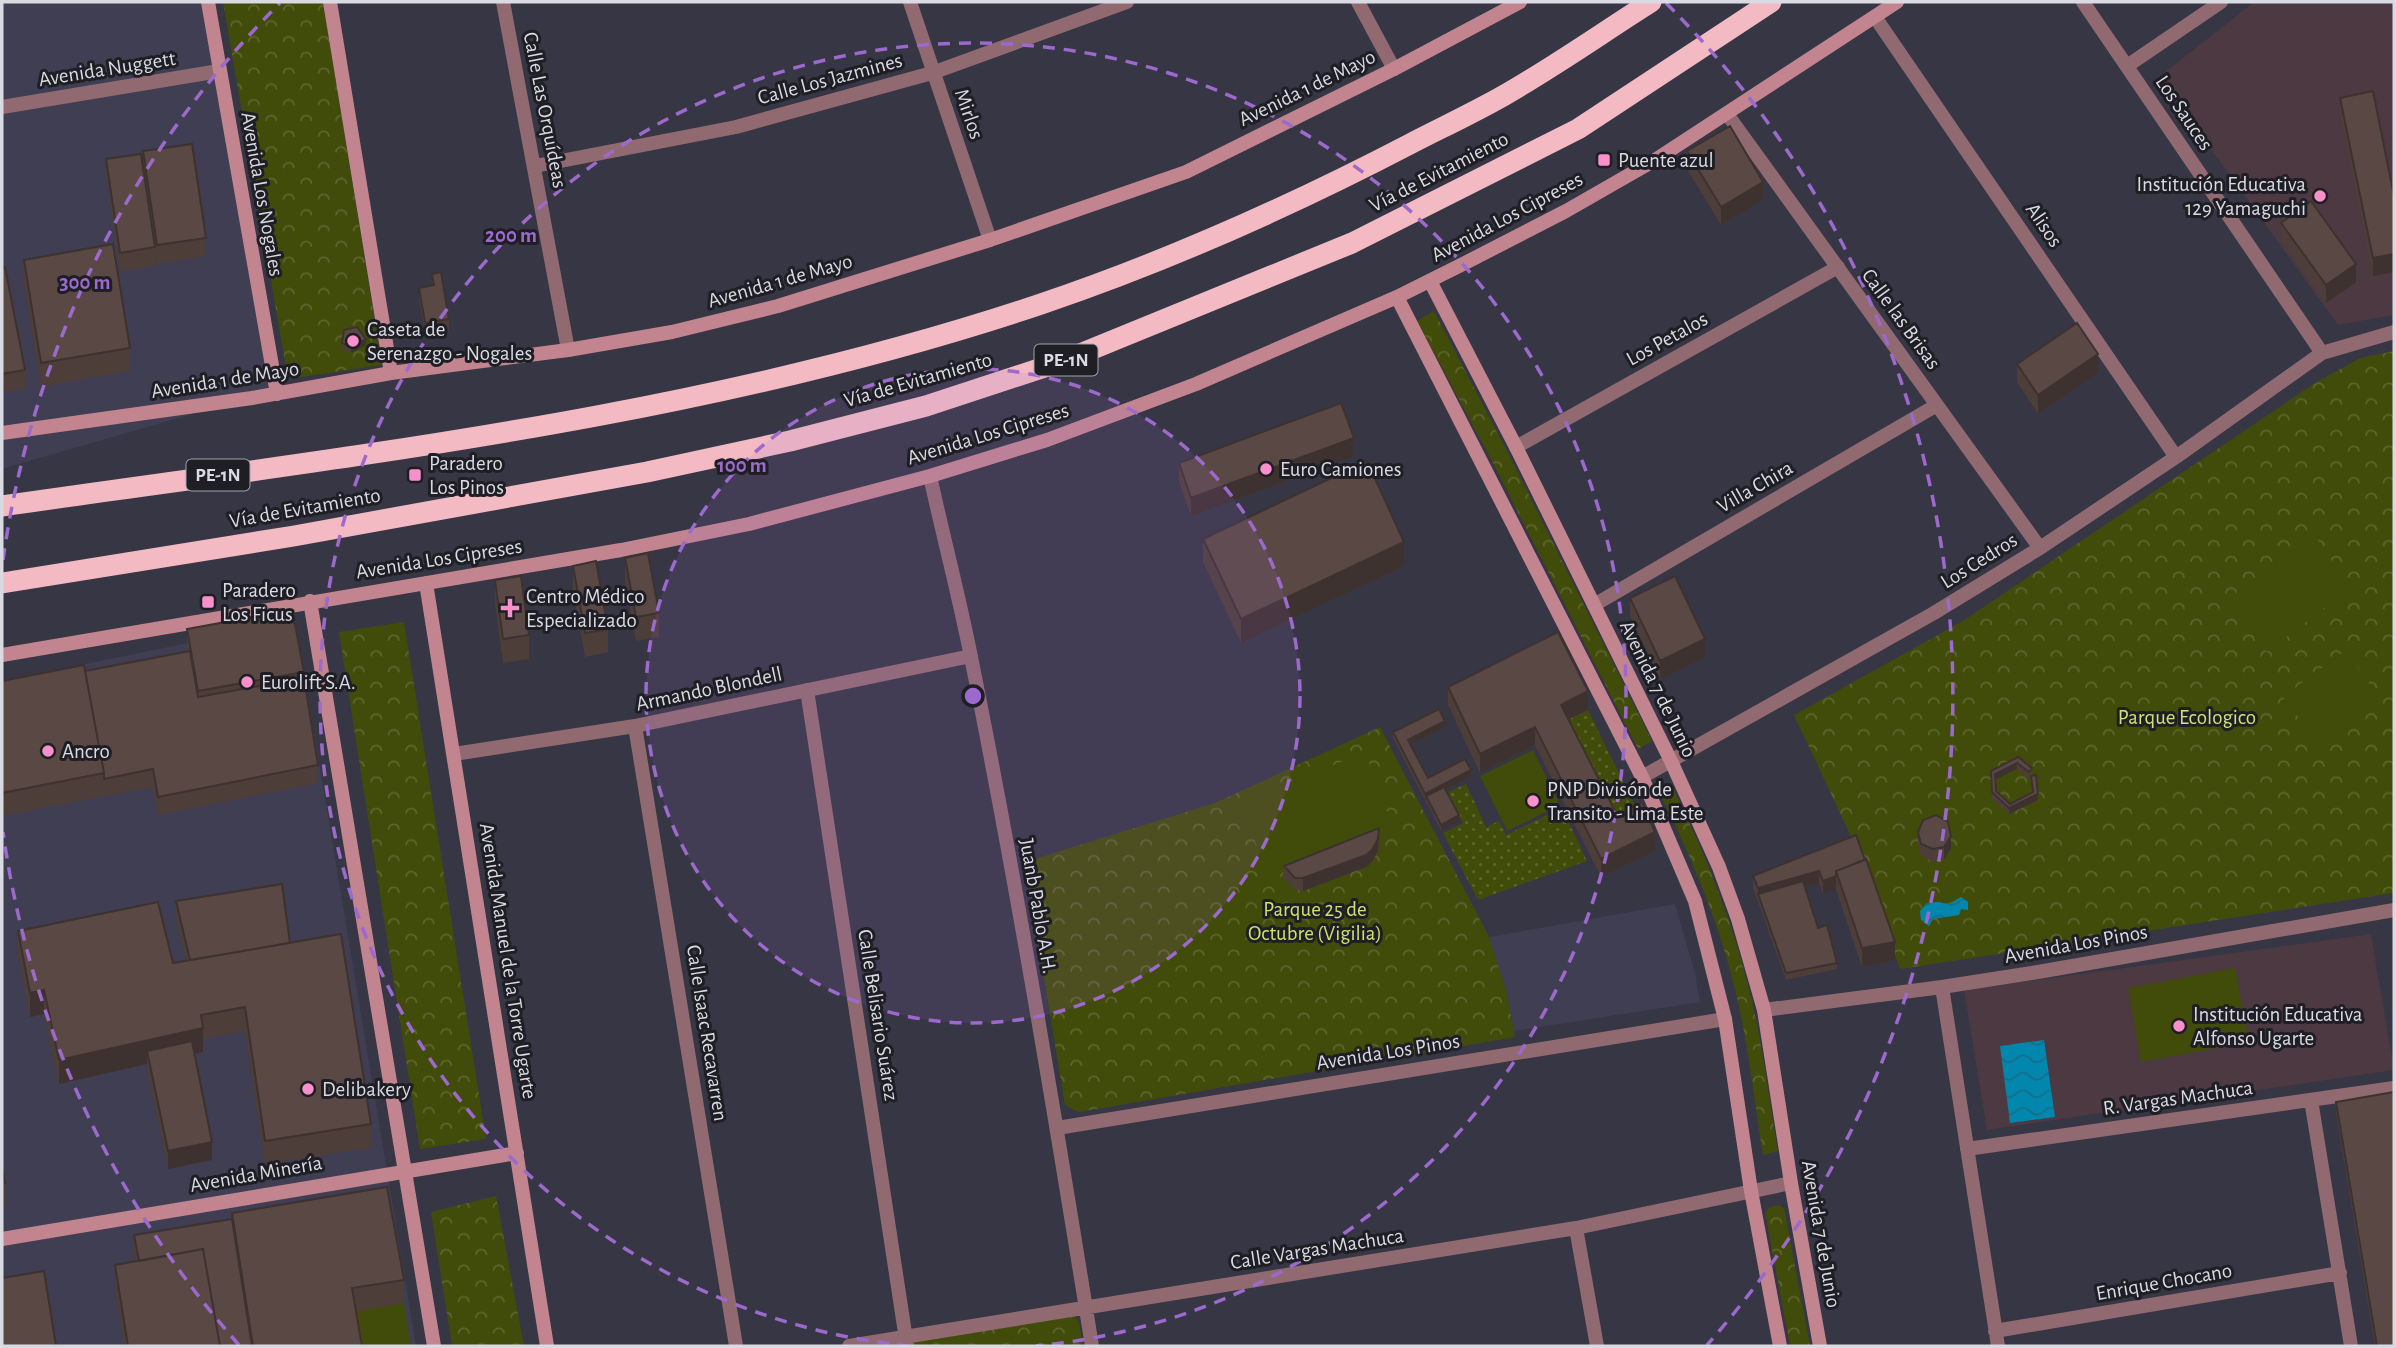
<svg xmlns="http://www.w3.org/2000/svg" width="2396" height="1348" font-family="'Alegreya Sans',sans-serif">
	<defs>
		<pattern id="grass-dots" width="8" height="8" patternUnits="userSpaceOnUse" patternTransform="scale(1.75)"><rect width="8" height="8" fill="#424c0a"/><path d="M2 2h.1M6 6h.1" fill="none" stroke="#5d652e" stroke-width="1.8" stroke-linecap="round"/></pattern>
		<pattern id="park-crowns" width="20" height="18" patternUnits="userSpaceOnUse" patternTransform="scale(1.75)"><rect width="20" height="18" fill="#424c0a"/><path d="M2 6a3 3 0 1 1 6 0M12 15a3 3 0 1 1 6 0" fill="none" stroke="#5d652e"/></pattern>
		<pattern id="water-waves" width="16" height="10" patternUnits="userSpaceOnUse" patternTransform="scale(1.75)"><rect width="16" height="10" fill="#0187ae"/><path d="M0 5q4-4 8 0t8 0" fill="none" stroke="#176e89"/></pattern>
	</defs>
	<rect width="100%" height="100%" fill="#363644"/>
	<path fill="#3f3e52" d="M 2,2 L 204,2 L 272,391 L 2,469 Z
		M 275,625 L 299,641 L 416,1346 L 2,1346 L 2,681 Z
		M 1675,904 L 1695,973 L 1700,1002 L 1514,1031 L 1506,990 L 1489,937 Z"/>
	<path fill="#4c3941" d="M 2254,2 L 2394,2 L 2394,315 L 2338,325 L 2159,77 Z
		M 2371,934 L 2394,1070 L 1987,1130 L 1964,990 Z"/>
	<path fill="url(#grass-dots)" d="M 1588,710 L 1636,808 L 1617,833 L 1561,723 Z
		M 1466,784 L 1486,827 L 1499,821 L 1506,835 L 1562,808 L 1587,861 L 1478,900 L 1443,833 L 1463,823 L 1448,792 Z"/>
	<path fill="url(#park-crowns)" d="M 223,2 L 323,2 L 382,365 L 288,379 Z
		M 1434,311 L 1509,455 L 1652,741 L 1638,749 L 1492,461 L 1417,321 Z
		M 2394,351 L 2394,893 L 1900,969 L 1856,847 L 1794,715 L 1963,621 L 2315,383 L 2360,358 Z
		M 404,622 L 486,1139 L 420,1149 L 339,632 Z
		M 1380,727 L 1489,937 L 1506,990 L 1515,1037 L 1079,1112 L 1065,1105 L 1025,862 L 1215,803 Z
		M 1674,790 C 1706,856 1734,925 1751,997 C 1763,1047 1769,1100 1778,1151 L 1763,1155 C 1755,1104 1749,1052 1738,1002 C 1722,930 1694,862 1661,796 Z
		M 496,1196 L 524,1346 L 452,1346 L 431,1212 Z
		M 1779,1205 L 1784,1208 L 1810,1346 L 1790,1346 L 1765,1212 L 1770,1207 Z
		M 1074,1315 L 1079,1323 L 1083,1346 L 913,1346 L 912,1341 Z"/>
	<path fill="#424c0a" d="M 2315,536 L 2350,588 L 2267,652 L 2229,598 Z
		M 2345,651 L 2378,695 L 2317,741 L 2283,697 Z
		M 1533,750 L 1560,805 L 1507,831 L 1480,776 Z
		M 1365,753 L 1394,830 L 1269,878 L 1240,801 Z
		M 2235,968 L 2249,1042 L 2141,1062 L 2128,988 Z
		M 404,1303 L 411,1346 L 358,1346 L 352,1311 Z"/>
	<path fill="url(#water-waves)" d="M 1961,897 L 1968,902 L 1968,910 L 1961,909 L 1959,915 L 1933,919 L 1929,926 L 1921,920 L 1920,911 L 1927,903 L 1938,902 L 1949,904 Z
		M 2044,1040 L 2055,1117 L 2010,1123 L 2000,1046 Z"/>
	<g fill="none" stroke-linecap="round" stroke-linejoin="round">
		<path stroke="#916a71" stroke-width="14" d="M 503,2 L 568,350
			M 910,2 L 990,240
			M 1358,2 L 1394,69
			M 2083,2 L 2322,353
			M 1875,17 L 2176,457
			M 2127,66 L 2221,2
			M 2,107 L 219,71
			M 1727,114 L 2040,548
			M 535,166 L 736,127 L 932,73 L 1127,2
			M 1516,447 L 1838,267
			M 930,476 C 943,536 959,596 971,657 C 1017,885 1055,1116 1092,1346
			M 1594,605 L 1937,405
			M 807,690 L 907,1346
			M 635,726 L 736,1346
			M 454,754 L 635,726 L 971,656
			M 1642,777 L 1934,613 L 2040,548 L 2176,457 L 2322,353 L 2394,332
			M 1942,987 L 1998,1346
			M 1764,1010 L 1942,987 L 2038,972 L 2394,910
			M 2311,1100 L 2351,1346
			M 1057,1128 L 1725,1019
			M 1967,1149 L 2394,1088
			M 1576,1228 L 1597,1346
			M 1995,1331 L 2340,1273
			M 849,1346 L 1576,1228 L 1791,1183"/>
		<path stroke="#c28590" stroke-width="14" d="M 208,2 L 277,394
			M 330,2 L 391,373
			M 1430,281 L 1516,447 L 1671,761 L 1719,867 L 1738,919 L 1764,1010 L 1791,1183 L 1820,1346
			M 1397,297 L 1642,777 L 1695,901 L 1725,1019 L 1751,1191 L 1780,1346
			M 2,433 L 252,398 L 391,373 L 568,350 L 672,332 L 778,306 L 990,240 L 1186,172 L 1394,69 L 1520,2
			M 426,583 L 547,1346
			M 310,601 L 434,1346
			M 2,655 L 621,550 L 749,524 L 930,476 L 1047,440 L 1196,384 L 1397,297 L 1465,263 L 1566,211 L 1655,160 L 1897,2
			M 2,1239 L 517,1153"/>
		<path stroke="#f3bac4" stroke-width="21" d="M 2,506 C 350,456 705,417 1041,304 C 1168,261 1291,206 1410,144 C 1441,128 1473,113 1503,96 C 1554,67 1602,33 1651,2
			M 2,583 L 294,536 L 647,472 L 790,441 L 926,406 L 1063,361 L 1352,243 L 1578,129 L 1771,2"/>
	</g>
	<path fill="#4d3e3a" d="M 2340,98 L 2394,196 L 2373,276 L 2340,116 Z
		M 143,151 L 206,238 L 206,256 L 157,264 L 155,250 L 155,266 L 120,271 L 106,177 L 106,159 L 143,168 Z
		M 1687,151 L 1763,200 L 1721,225 L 1687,169 Z
		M 2281,223 L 2356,282 L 2326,303 L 2281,241 Z
		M 24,260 L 130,348 L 130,371 L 41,387 L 24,284 Z
		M 2,268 L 25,370 L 25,388 L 2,393 Z
		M 432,274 L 449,319 L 449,331 L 425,335 L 419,300 L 419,288 L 432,285 Z
		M 342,343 L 366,345 L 351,353 L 342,349 Z
		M 2017,364 L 2098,373 L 2038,414 L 2017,382 Z
		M 1354,456 L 1191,516 L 1179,482 L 1179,463 Z
		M 1203,539 L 1404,566 L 1241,643 L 1203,562 Z
		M 625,558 L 659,613 L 659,637 L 636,641 L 625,582 Z
		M 573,566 L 608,629 L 608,652 L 585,657 L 573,590 Z
		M 495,580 L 529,635 L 529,659 L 503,663 L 495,604 Z
		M 1630,598 L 1705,657 L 1660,679 L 1630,616 Z
		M 187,629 L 304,672 L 318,765 L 318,783 L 158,815 L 153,787 L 2,816 L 2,681 L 85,671 L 187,651 Z
		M 1448,687 L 1588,710 L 1568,719 L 1617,815 L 1655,851 L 1601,877 L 1535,745 L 1480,773 L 1448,705 Z
		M 1445,727 L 1411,745 L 1428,778 L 1471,776 L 1445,790 L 1459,821 L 1441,831 L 1426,802 L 1426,800 L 1425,800 L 1393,738 L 1393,732 Z
		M 2018,757 L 2032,775 L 2029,779 L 2017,769 L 1995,780 L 1996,791 L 2010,804 L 2033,792 L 2031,776 L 2038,800 L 2009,814 L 1992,799 L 1991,771 Z
		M 1918,832 L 1951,848 L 1944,859 L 1933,862 L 1921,856 L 1918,844 Z
		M 1856,835 L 1895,960 L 1862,967 L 1836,889 L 1823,894 L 1819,883 L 1805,887 L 1818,928 L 1837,963 L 1837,969 L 1786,980 L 1753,888 L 1753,876 Z
		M 1379,840 L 1378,851 L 1372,862 L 1366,867 L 1303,891 L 1295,890 L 1284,878 L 1284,866 Z
		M 176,901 L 290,943 L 371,1124 L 371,1148 L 265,1164 L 245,1031 L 203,1039 L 203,1052 L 194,1054 L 212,1160 L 168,1169 L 147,1069 L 147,1064 L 59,1084 L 44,1014 L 30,1017 L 18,955 L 18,931 L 173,963 L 186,961 L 176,919 Z
		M 2336,1102 L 2394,1346 L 2375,1346 L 2336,1114 Z
		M 2,1166 L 5,1183 L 5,1207 L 2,1207 Z
		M 232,1213 L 404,1280 L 404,1303 L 356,1311 L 362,1346 L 124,1346 L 115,1289 L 115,1265 L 136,1262 L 134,1253 L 134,1235 L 232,1219 Z"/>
	<path fill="#3e3230" d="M 1763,182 L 1763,200 L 1721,225 L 1721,207 Z
		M 2394,254 L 2394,272 L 2373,276 L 2373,258 Z
		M 2356,264 L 2356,282 L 2326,303 L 2326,285 Z
		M 366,339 L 366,345 L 351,353 L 351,347 Z
		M 2098,354 L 2098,373 L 2038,414 L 2038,395 Z
		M 1354,438 L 1354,456 L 1191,516 L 1191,498 Z
		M 1404,542 L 1404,566 L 1241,643 L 1241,619 Z
		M 1705,639 L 1705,657 L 1660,679 L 1660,661 Z
		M 1588,691 L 1588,710 L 1561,723 L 1561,705 Z
		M 1445,721 L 1445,727 L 1408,746 L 1408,740 Z
		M 1535,727 L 1535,745 L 1480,773 L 1480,754 Z
		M 2017,763 L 2017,769 L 1995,780 L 1995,774 Z
		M 1471,770 L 1471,776 L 1428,799 L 1426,796 L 1426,800 L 1425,800 L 1425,794 Z
		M 2038,794 L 2038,800 L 2009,814 L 2009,808 Z
		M 1459,815 L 1459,821 L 1441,831 L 1441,825 Z
		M 1379,828 L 1378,851 L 1372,862 L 1366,867 L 1303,891 L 1303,878 Z
		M 1655,832 L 1655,851 L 1601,877 L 1601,859 Z
		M 1951,836 L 1951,848 L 1944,859 L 1944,847 Z
		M 1819,871 L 1819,883 L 1760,900 L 1758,894 L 1758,888 Z
		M 1836,876 L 1836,889 L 1823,894 L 1823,881 Z
		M 1895,942 L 1895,960 L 1862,967 L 1862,948 Z
		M 44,990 L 44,1014 L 30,1017 L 30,993 Z
		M 203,1028 L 203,1052 L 150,1063 L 147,1051 L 147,1064 L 59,1084 L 59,1060 Z
		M 212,1142 L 212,1160 L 168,1169 L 168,1151 Z"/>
	<path fill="#594844" stroke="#3e3230" stroke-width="2" d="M 2373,91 L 2394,196 L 2394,254 L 2373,258 L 2340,98 Z
		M 1730,126 L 1763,182 L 1721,207 L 1687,151 Z
		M 192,144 L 206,238 L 157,245 L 143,151 Z
		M 141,154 L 155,247 L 120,253 L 106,159 Z
		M 2311,201 L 2356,264 L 2326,285 L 2281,223 Z
		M 113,244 L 130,348 L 41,363 L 24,260 Z
		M 5,267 L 25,370 L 2,374 L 2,268 Z
		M 441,272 L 449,319 L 425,323 L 419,288 L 434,285 L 432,274 Z
		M 2077,323 L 2098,354 L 2038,395 L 2017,364 Z
		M 357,327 L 366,339 L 351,347 L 342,343 L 344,330 Z
		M 1341,403 L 1354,438 L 1191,498 L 1179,463 Z
		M 1367,461 L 1404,542 L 1241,619 L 1203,539 Z
		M 648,553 L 659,613 L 636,617 L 625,558 Z
		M 596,561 L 608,629 L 585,633 L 573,566 Z
		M 521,576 L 529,635 L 503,639 L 495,580 Z
		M 1675,576 L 1705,639 L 1660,661 L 1630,598 Z
		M 280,612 L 295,624 L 304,672 L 198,691 L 187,629 Z
		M 1558,632 L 1588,691 L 1561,705 L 1617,815 L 1642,802 L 1655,832 L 1601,859 L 1535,727 L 1480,754 L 1448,687 Z
		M 190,651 L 198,697 L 304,678 L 318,765 L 158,797 L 153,769 L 104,779 L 104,773 L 85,671 Z
		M 84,665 L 104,773 L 2,793 L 2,681 Z
		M 1439,709 L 1445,721 L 1408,740 L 1428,778 L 1465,759 L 1471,770 L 1425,794 L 1393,732 Z
		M 2018,757 L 2032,768 L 2029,772 L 2017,763 L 1995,774 L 1996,791 L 2010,804 L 2033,792 L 2031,776 L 2036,775 L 2038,794 L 2009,808 L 1992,792 L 1991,771 Z
		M 1444,787 L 1459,815 L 1441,825 L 1426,796 Z
		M 1936,815 L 1948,822 L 1951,836 L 1944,847 L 1933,849 L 1921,844 L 1918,832 L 1923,820 Z
		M 1379,828 L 1378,839 L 1372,850 L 1366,855 L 1303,878 L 1295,878 L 1284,866 Z
		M 1856,835 L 1865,860 L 1836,871 L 1836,876 L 1823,881 L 1819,871 L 1758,888 L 1753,876 Z
		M 1866,859 L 1895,942 L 1862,948 L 1836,871 Z
		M 1803,881 L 1818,928 L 1827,925 L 1837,963 L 1786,973 L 1758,894 Z
		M 282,884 L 290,943 L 190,960 L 176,901 Z
		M 158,902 L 173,963 L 341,934 L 371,1124 L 265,1141 L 245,1007 L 201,1015 L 203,1028 L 59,1060 L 44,990 L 30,993 L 18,931 Z
		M 192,1041 L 212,1142 L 168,1151 L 147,1051 Z
		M 2394,1092 L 2394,1346 L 2377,1346 L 2336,1102 Z
		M 2,1166 L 5,1183 L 2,1183 Z
		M 387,1187 L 404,1280 L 352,1288 L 362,1346 L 251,1346 L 253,1346 L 232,1213 Z
		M 232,1219 L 252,1346 L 220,1346 L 203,1249 L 139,1261 L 134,1235 Z
		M 203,1249 L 220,1346 L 128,1346 L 115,1265 Z
		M 44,1271 L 56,1346 L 2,1346 L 2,1278 Z"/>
	<circle cx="973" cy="696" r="327" fill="#9c69cc" fill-opacity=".12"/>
	<g fill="none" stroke="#9c69cc" stroke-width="3.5" stroke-dasharray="12 9">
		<circle cx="973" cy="696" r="327"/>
		<path d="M910 1346A653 653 0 1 1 1036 1346"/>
		<path d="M239 1345A980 980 0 0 1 3 832M3 560A980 980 0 0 1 280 3M1666 3A980 980 0 0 1 1707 1345"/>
	</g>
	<g fill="#f890cb" stroke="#1e1e24" stroke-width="2.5">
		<rect x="1597" y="153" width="14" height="14" rx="3.5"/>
		<circle cx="2320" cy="196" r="7"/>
		<circle cx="353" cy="341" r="7"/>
		<circle cx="1266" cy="469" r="7"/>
		<rect x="408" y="468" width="14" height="14" rx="3.5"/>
		<rect x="201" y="595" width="14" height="14" rx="3.5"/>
		<path d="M506.5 597.5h7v7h7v7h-7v7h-7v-7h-7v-7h7z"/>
		<circle cx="247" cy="682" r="7"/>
		<circle cx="48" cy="751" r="7"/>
		<circle cx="1533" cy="801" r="7"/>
		<circle cx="2179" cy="1026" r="7"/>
		<circle cx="308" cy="1089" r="7"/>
	</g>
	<g text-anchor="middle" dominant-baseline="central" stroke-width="6" stroke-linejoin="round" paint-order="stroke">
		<g fill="#1e1e24" stroke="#a2a2aa" stroke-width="2">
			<rect x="1034.5" y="344.5" width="63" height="31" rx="5"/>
			<rect x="186.5" y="459.5" width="63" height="31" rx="5"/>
		</g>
		<g font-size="19" font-weight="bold" fill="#dadae3">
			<text x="1066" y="360">PE-1N</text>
			<text x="218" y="475">PE-1N</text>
		</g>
		<g font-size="21" fill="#dadae3" stroke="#1e1e24">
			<text transform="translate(107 69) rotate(-9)">Avenida Nuggett</text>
			<text transform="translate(830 79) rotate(-15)">Calle Los Jazmines</text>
			<text transform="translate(1307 88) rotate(-26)">Avenida 1 de Mayo</text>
			<text transform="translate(545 110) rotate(79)">Calle Las Orquídeas</text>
			<text transform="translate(2184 113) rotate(56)">Los Sauces</text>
			<text transform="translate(969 114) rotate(71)">Mirlos</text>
			<text transform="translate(1439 172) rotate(-27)">Vía de Evitamiento</text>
			<text transform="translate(262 194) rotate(80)">Avenida Los Nogales</text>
			<text transform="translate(1507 217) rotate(-28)">Avenida Los Cipreses</text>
			<text transform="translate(2044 225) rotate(56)">Alisos</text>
			<text transform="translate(780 281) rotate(-16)">Avenida 1 de Mayo</text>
			<text transform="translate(1901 319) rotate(54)">Calle las Brisas</text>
			<text transform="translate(1667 339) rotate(-29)">Los Petalos</text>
			<text transform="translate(225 380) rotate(-9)">Avenida 1 de Mayo</text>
			<text transform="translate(918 380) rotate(-16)">Vía de Evitamiento</text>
			<text transform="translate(988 434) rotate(-17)">Avenida Los Cipreses</text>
			<text transform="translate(1755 487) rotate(-30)">Villa Chira</text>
			<text transform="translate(305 508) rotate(-10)">Vía de Evitamiento</text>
			<text transform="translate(439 559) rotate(-9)">Avenida Los Cipreses</text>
			<text transform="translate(1979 561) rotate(-32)">Los Cedros</text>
			<text transform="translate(709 689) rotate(-12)">Armando Blondell</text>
			<text transform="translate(1658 689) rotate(64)">Avenida 7 de Junio</text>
			<text transform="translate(1038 906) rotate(80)">Juanb Pablo A.H.</text>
			<text transform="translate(2076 944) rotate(-10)">Avenida Los Pinos</text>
			<text transform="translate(508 961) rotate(81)">Avenida Manuel de la Torre Ugarte</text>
			<text transform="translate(878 1015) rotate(81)">Calle Belisario Suárez</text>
			<text transform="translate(707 1033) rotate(81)">Calle Isaac Recavarren</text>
			<text transform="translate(1388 1052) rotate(-9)">Avenida Los Pinos</text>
			<text transform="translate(2178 1098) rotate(-8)">R. Vargas Machuca</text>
			<text transform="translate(256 1174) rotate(-10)">Avenida Minería</text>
			<text transform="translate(1821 1234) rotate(80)">Avenida 7 de Junio</text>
			<text transform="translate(1317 1249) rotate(-9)">Calle Vargas Machuca</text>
			<text transform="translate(2164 1282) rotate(-10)">Enrique Chocano</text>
		</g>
		<g font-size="21" fill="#dadae3" stroke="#1e1e24" text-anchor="start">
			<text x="1618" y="160">Puente azul</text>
			<text x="2306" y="184" text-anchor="end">Institución Educativa<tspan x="2306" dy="24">129 Yamaguchi</tspan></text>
			<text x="367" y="329">Caseta de<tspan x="367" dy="24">Serenazgo - Nogales</tspan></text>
			<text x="429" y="463">Paradero<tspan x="429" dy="24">Los Pinos</tspan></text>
			<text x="1280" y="469">Euro Camiones</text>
			<text x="222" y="590">Paradero<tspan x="222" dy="24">Los Ficus</tspan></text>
			<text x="526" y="596">Centro Médico<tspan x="526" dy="24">Especializado</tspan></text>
			<text x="261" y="682">Eurolift S.A.</text>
			<text x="62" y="751">Ancro</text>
			<text x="1547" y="789">PNP Divisón de<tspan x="1547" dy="24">Transito - Lima Este</tspan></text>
			<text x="2193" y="1014">Institución Educativa<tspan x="2193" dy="24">Alfonso Ugarte</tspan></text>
			<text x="322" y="1089">Delibakery</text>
		</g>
		<g font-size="21" fill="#cde26f" stroke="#1e1e24">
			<text x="2187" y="717">Parque Ecologico</text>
			<text x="1315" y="909">Parque 25 de<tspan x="1315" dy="24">Octubre (Vigilia)</tspan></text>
		</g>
	</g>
	<circle cx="973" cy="696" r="10" fill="#9c69cc" stroke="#1e1e24" stroke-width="3.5"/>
	<g font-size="21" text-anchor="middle" font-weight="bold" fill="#9c69cc" stroke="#1e1e24" stroke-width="6" stroke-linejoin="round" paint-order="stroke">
		<text x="511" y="242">200 m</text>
		<text x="85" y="289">300 m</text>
		<text x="742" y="472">100 m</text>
	</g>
	<rect width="2396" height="1348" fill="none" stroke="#dadae3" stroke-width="7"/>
</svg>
